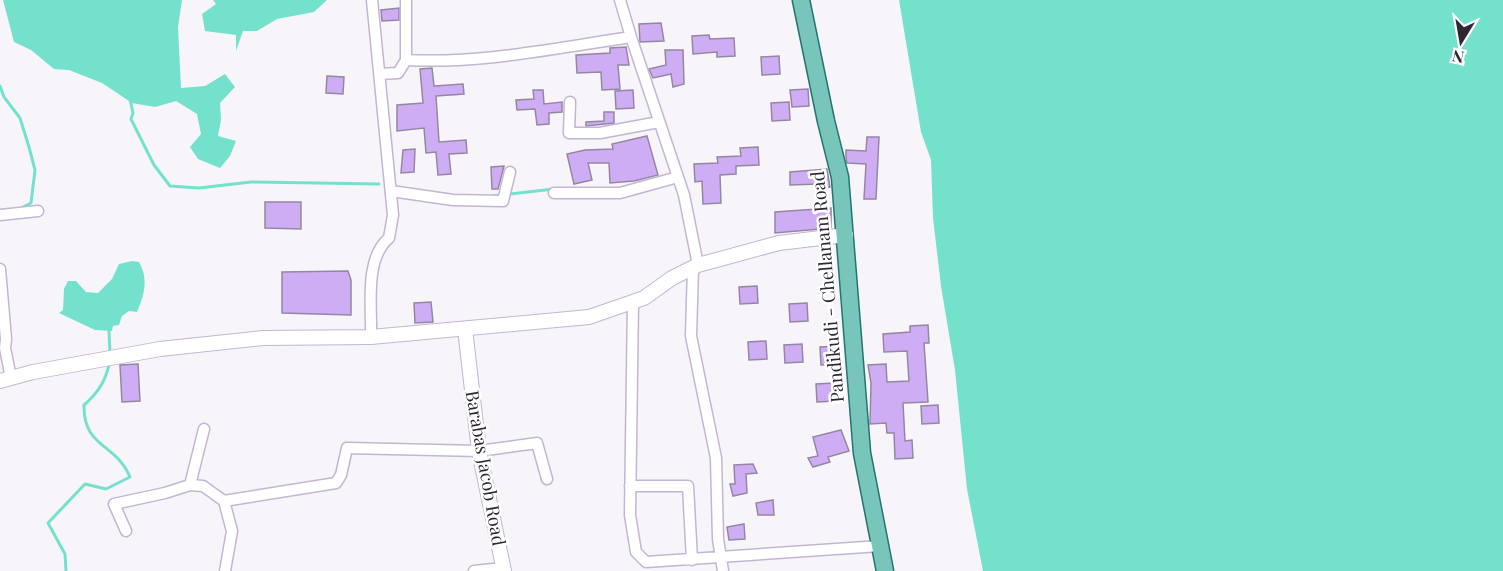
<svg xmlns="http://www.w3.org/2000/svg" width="1503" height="571" font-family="'Playfair Display',serif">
	<rect width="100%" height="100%" fill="#f7f4fa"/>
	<path fill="#74e1cd" d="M 3,0 L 182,0 L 178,27 L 181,88 L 205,86 L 225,74 L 235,87 L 220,103 L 221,120 L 218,136 L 236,141 L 230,156 L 220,168 L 198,159 L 190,147 L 201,134 L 197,114 L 176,101 L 155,107 L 132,103 L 102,83 L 69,70 L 54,69 L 31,50 L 14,42 Z
		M 213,0 L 327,0 L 314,12 L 277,19 L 257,31 L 243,31 L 236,51 L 236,35 L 205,31 L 202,14 L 216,4 Z
		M 899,0 L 1503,0 L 1503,571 L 983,571 L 967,489 L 955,370 L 941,286 L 933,218 L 931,160 L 921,132 Z
		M 132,261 L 139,262 C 149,279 144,296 137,312 L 129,311 L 122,316 L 119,325 L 113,326 L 112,331 L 95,330 L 59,313 L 63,310 L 64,289 L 68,281 L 76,281 L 86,292 L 98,293 L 112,279 L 119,264 Z"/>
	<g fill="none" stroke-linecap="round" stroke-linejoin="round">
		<path stroke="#74e1cd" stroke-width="3" d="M 0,86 L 4,97 L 20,118 L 29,147 L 35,170 L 31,203 L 19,209
			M 130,99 L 133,113 L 131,119 L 154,165 L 170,186 L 199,188 L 251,182 L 379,184
			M 492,196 L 554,189
			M 109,331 L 110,354
			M 66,571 L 65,554 L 48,523 L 85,484 L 106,489 L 130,477 C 116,443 83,448 84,405 C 99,392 106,380 110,361"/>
	</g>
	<path fill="#cfadf4" stroke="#9487a3" stroke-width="1.5" d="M 399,8 L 399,20 L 382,21 L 381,10 Z
		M 661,23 L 664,41 L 640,42 L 639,24 Z
		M 709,35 L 710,39 L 734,38 L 735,56 L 717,57 L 717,52 L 693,54 L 692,36 Z
		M 626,47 L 629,65 L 618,65 L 620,89 L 602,90 L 601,72 L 577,73 L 576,55 L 610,53 L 610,48 Z
		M 665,50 L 683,50 L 684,84 L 673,87 L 671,74 L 653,78 L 649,69 L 666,65 Z
		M 779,56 L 780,74 L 762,75 L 761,57 Z
		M 432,68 L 434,86 L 463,84 L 464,94 L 436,96 L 439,142 L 466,140 L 467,153 L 449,154 L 451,174 L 438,175 L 436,152 L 426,153 L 424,128 L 397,131 L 397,105 L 423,103 L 420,69 Z
		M 327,76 L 344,77 L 343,94 L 326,93 Z
		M 808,89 L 809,106 L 792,107 L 790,90 Z
		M 533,90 L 543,90 L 544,104 L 562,102 L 562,112 L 549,113 L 549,124 L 537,125 L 535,109 L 517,110 L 516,100 L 534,99 Z
		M 633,90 L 634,108 L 616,109 L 615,91 Z
		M 789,102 L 790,120 L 772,121 L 771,103 Z
		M 604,112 L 614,112 L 614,123 L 586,126 L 586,122 L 604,121 Z
		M 647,136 L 658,175 L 634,181 L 610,183 L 609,163 L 588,163 L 592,180 L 574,184 L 567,154 L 585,150 L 613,149 L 612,144 Z
		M 867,137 L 879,137 L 876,199 L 864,199 L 866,164 L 847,163 L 846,157 L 846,150 L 866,151 Z
		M 758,147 L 759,165 L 736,166 L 736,174 L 720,175 L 721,203 L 703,204 L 702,181 L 695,182 L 694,164 L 718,163 L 717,157 L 741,156 L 740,148 Z
		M 415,149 L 414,172 L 401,173 L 403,150 Z
		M 504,166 L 498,189 L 492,189 L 491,167 Z
		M 827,169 L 830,187 L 822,188 L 818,184 L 790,185 L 790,172 Z
		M 265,202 L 301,202 L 301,229 L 265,228 Z
		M 831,208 L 831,228 L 775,233 L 775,212 Z
		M 348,271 L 351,280 L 351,315 L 282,313 L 282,272 Z
		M 757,286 L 758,303 L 740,304 L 739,287 Z
		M 431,302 L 433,322 L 415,323 L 414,303 Z
		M 807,303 L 808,321 L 790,322 L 789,304 Z
		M 928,325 L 929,343 L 924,343 L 928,402 L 903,403 L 905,441 L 912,440 L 913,458 L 895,459 L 894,433 L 887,433 L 886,423 L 870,424 L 871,383 L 868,365 L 886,364 L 887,382 L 909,381 L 907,351 L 884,352 L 883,334 L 910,332 L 910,326 Z
		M 766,341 L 767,359 L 749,360 L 748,342 Z
		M 802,344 L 803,362 L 785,363 L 784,345 Z
		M 838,346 L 839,364 L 821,365 L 820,347 Z
		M 138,364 L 140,401 L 122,402 L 120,365 Z
		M 834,383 L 835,401 L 817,402 L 816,384 Z
		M 938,405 L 939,423 L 922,424 L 921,406 Z
		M 841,430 L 849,451 L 828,457 L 830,462 L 813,467 L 808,458 L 818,456 L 813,437 Z
		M 753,464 L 757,473 L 746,474 L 747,493 L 733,496 L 730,484 L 735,484 L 734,465 Z
		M 773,500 L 774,515 L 758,515 L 756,503 Z
		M 744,524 L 745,539 L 729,540 L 727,527 Z"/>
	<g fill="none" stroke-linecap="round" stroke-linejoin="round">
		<defs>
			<path id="street" d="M 620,0 L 631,37
				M 406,60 L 406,0
				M 380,74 L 398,73 L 406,60 C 481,64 557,48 631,37 L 684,195 L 698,265
				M 570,102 L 569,133 L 600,133 L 659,122
				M 391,191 L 453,200 L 503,201 L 510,172
				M 554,193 L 620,193 L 678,177
				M 0,215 L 38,211
				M 693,267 L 691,336 L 716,458 L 718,539 L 723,571
				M 0,269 L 6,339 L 5,348 L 11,378
				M 633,302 L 630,515 L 636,552 L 646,562 L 880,546
				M 371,337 C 372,306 364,259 389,238 L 393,215 L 372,0
				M 190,485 L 204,429
				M 630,486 L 688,486 L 692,560
				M 224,501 L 336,483 L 341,475 L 347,448 L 479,451 L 537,443 L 547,479
				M 126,531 L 114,504 L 165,493 L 190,485 L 203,486 L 224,501 L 232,531 L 225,571
				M 474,571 L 503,568"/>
			<path id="secondary" d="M 465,329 L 479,451 L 504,571
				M 0,381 L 33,372 L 160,349 L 263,338 L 371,337 L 589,317 L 644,298 L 672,278 L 698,265 L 779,243 L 846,235"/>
			<path id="primary" d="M 801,0 L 826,121 L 840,177 L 862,453 L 885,571"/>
		</defs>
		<use href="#street" stroke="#c3b6d3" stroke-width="13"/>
		<use href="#secondary" stroke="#c3b6d3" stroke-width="16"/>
		<use href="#primary" stroke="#23756e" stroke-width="19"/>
		<use href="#street" stroke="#fff" stroke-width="10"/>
		<use href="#secondary" stroke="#fff" stroke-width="14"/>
		<use href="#primary" stroke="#77c5bb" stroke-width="16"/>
	</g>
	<g text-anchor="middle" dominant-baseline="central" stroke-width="5" stroke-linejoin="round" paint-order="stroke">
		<g font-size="18" fill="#2d2834" stroke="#fff">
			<text transform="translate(827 287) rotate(-95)">Pandikudi - Chellanam Road</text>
			<text transform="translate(486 468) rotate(80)">Barabas Jacob Road</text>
		</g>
	</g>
	<g transform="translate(1461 42) rotate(191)" stroke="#ffffff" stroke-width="4.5" paint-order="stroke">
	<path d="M0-4.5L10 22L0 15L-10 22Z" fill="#2d2834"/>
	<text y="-9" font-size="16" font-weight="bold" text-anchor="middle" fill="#2d2834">N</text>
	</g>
</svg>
